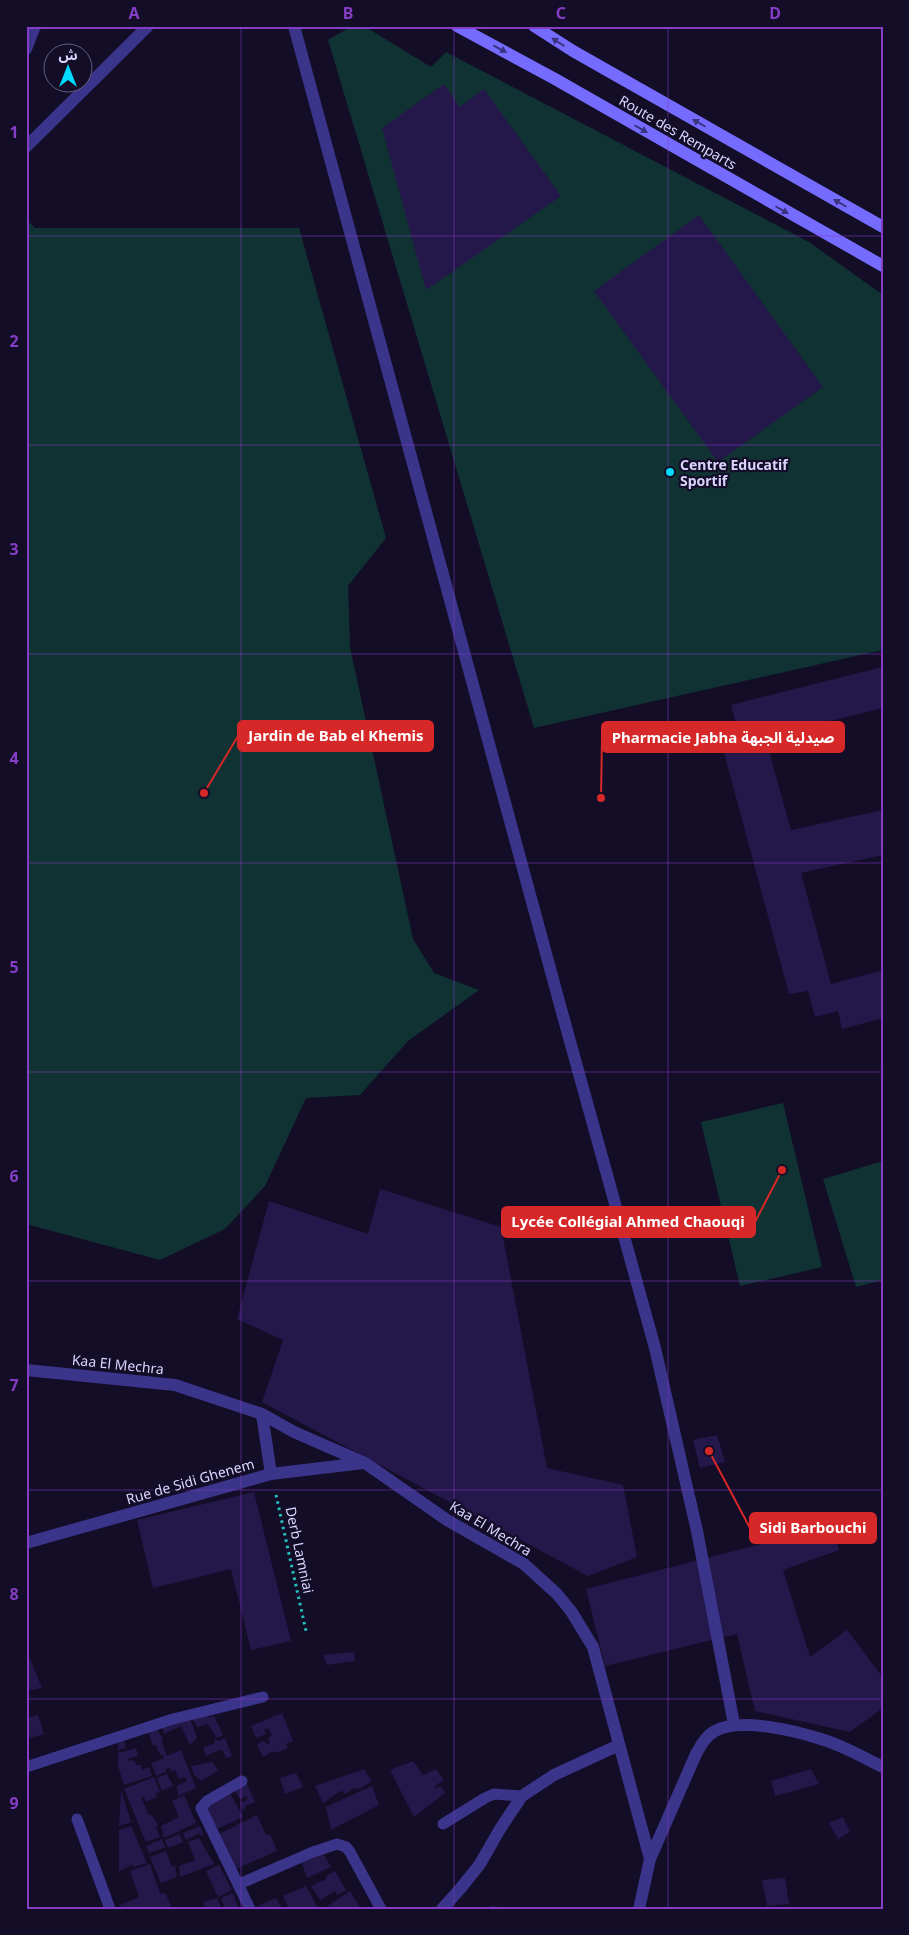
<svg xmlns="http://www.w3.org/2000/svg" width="909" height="1935" font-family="'Noto Sans','Noto Sans Arabic',sans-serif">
	<rect width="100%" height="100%" fill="#130d28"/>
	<path fill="#103233" d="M 352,26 L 364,26 L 431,67 L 446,52 L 809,242 L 883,295 L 883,650 L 534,728 L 328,40 Z
		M 26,219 L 35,228 L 299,228 L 386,538 L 348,586 L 350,647 L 413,939 L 434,973 L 479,990 L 408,1041 L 360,1095 L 306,1098 L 265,1186 L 225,1229 L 160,1260 L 26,1224 Z
		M 783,1103 L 822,1267 L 740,1286 L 701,1122 Z
		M 883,1161 L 883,1280 L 856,1287 L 823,1179 Z"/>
	<path fill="#24184b" d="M 444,84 L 460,107 L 484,89 L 561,196 L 426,290 L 382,128 Z
		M 699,215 L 823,387 L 718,462 L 594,291 Z
		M 883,667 L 883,708 L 765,737 L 791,830 L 883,810 L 883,855 L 801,873 L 831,984 L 883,970 L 883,1018 L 842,1029 L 838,1011 L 815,1017 L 808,991 L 789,994 L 723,749 L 741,744 L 731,705 Z
		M 380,1189 L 501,1227 L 547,1468 L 623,1485 L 637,1557 L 588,1576 L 262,1402 L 283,1340 L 237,1319 L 269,1201 L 368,1234 Z
		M 717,1435 L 725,1462 L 700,1468 L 693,1440 Z
		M 254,1492 L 291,1641 L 251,1650 L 231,1569 L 153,1588 L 137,1520 Z
		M 831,1526 L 839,1550 L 783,1570 L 810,1657 L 847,1630 L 883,1678 L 883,1708 L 850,1732 L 755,1711 L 737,1634 L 605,1666 L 586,1589 Z
		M 354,1652 L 355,1661 L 327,1665 L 323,1655 Z
		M 30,1659 L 42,1688 L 26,1691 L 26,1661 Z
		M 282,1713 L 293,1741 L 286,1744 L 288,1748 L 277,1753 L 273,1751 L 263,1757 L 257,1744 L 264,1741 L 267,1744 L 270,1743 L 268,1739 L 272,1735 L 268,1729 L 264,1729 L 266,1734 L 256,1738 L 251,1726 Z
		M 206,1714 L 210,1717 L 214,1716 L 223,1735 L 217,1738 L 208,1724 L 197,1727 L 193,1719 Z
		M 38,1715 L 44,1734 L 30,1738 L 26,1730 L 26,1718 Z
		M 190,1718 L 197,1738 L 190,1745 L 181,1726 L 164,1734 L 162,1727 Z
		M 156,1728 L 163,1739 L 162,1743 L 167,1756 L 181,1750 L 196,1788 L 178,1796 L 177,1786 L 187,1781 L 185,1777 L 179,1779 L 175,1770 L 171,1772 L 170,1768 L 166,1769 L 166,1772 L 156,1776 L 151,1763 L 164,1758 L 162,1754 L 160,1755 L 156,1745 L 153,1746 L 148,1732 L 124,1741 L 126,1748 L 118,1750 L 119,1739 Z
		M 214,1738 L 219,1741 L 225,1738 L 232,1756 L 226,1758 L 223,1751 L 220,1750 L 206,1756 L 203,1748 L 215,1743 Z
		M 136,1748 L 138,1756 L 128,1759 L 129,1761 L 133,1760 L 137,1765 L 141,1765 L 142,1770 L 149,1767 L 152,1776 L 124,1785 L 118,1766 L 118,1753 Z
		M 413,1761 L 423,1775 L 436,1769 L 444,1780 L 436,1785 L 435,1788 L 441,1786 L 445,1793 L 414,1817 L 390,1770 Z
		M 212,1762 L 218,1771 L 201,1781 L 194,1775 L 191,1766 Z
		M 364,1769 L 372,1781 L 359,1789 L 354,1788 L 345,1794 L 343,1791 L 339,1792 L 323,1803 L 315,1786 Z
		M 811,1769 L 819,1784 L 775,1796 L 771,1781 Z
		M 296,1773 L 303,1787 L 285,1794 L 280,1778 Z
		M 167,1774 L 173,1786 L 162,1791 L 157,1778 Z
		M 154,1777 L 160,1792 L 155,1793 L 157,1797 L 146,1802 L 144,1797 L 141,1797 L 149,1815 L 152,1815 L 158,1825 L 156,1828 L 160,1837 L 146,1842 L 124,1789 Z
		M 247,1784 L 255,1802 L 245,1806 L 245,1809 L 243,1810 L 240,1803 L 247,1800 L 247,1796 L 240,1799 L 235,1790 Z
		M 372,1786 L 379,1805 L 331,1830 L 326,1807 Z
		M 121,1790 L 131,1822 L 119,1826 Z
		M 230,1793 L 243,1817 L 217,1829 L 204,1808 Z
		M 184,1795 L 196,1823 L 164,1838 L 161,1826 L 179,1817 L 172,1801 Z
		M 257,1815 L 266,1835 L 270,1834 L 277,1851 L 236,1869 L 219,1834 Z
		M 843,1817 L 850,1832 L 838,1839 L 829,1823 Z
		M 131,1826 L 147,1863 L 134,1867 L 132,1865 L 119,1871 L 119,1830 Z
		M 200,1826 L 204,1835 L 201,1836 L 200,1833 L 186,1840 L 183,1833 Z
		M 179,1834 L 183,1842 L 168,1848 L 165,1840 Z
		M 199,1838 L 214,1864 L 180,1877 L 179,1866 L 195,1860 L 188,1842 Z
		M 162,1839 L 165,1848 L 149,1853 L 146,1846 Z
		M 166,1851 L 172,1867 L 175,1865 L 177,1877 L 161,1883 L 150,1857 Z
		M 323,1853 L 331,1867 L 307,1878 L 302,1863 Z
		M 150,1864 L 160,1893 L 166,1894 L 172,1909 L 121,1909 L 120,1905 L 139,1897 L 130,1871 Z
		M 219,1865 L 232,1890 L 218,1897 L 206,1871 Z
		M 335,1871 L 346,1890 L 337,1895 L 335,1891 L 320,1900 L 311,1886 L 326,1879 L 326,1876 Z
		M 785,1878 L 789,1904 L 767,1906 L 762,1880 Z
		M 306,1886 L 318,1908 L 289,1909 L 283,1896 Z
		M 350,1891 L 361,1909 L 323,1909 Z
		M 233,1893 L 239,1909 L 225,1909 L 221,1898 Z
		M 217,1898 L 222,1909 L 205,1909 L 203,1902 Z
		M 276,1898 L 282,1909 L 251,1909 Z
		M 492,1905 L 502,1909 L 490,1909 Z"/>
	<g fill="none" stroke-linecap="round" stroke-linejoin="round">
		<path stroke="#25c3c0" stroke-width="3" stroke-dasharray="2.5 4" stroke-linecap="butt" d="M 276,1495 L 306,1631"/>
		<path stroke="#3b348b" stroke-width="11" d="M 26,1767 L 173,1719 L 263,1697
			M 242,1781 L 207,1801 L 201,1808 L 250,1909
			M 77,1819 L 110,1909
			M 443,1824 L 485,1798 L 494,1794 L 522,1796
			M 239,1884 L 313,1852 L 337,1844 L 346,1847 L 350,1852 L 381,1909"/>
		<path stroke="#3b348b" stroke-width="12" d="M 697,1531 L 734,1724"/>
		<path stroke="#3b348b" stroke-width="12" d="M 294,26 L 563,1016 L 655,1348 L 697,1531
			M 26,49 L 35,26
			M 26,147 L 148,26
			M 26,1370 L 175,1385 L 262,1414 L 294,1432 L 365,1463 L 447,1520 L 524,1564 L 557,1594 L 571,1611 L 593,1647 L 650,1859
			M 262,1414 L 271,1474
			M 26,1543 L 271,1474 L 363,1463
			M 442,1909 L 460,1889 L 480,1864 L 500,1829 L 522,1796 L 554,1775 L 619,1745
			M 639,1909 L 650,1859 L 696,1754 C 701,1745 706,1736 715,1731 C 740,1717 797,1731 824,1740 C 844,1746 864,1758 883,1767"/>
		<path stroke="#756bff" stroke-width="12" d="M 457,26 L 555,79 L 883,266
			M 534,26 L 573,51 L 883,227"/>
	</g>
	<defs><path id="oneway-solid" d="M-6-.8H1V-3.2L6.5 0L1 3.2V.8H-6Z" transform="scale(1.25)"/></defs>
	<g fill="#3a337e">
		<use href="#oneway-solid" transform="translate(558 42) rotate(-148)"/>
		<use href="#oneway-solid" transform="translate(500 49) rotate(28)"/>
		<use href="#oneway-solid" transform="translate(699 123) rotate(-150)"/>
		<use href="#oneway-solid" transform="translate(641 129) rotate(30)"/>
		<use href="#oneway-solid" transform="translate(840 203) rotate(-150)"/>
		<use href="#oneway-solid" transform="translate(782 210) rotate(30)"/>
	</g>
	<path fill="none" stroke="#853dc5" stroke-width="1" stroke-opacity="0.55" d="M 241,26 L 241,1909M 454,26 L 454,1909M 668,26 L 668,1909M 26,236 L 883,236M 26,445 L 883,445M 26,654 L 883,654M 26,863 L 883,863M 26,1072 L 883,1072M 26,1281 L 883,1281M 26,1490 L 883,1490M 26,1699 L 883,1699"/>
	<circle fill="#00dbff" stroke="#130d28" stroke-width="2" cx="670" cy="472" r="5"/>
	<g text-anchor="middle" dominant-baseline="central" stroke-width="4.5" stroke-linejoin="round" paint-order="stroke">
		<g font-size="14" fill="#dbd4ff" stroke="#130d28">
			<text transform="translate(678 132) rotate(30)">Route des Remparts</text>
			<text transform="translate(118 1364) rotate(6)">Kaa El Mechra</text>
			<text transform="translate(190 1481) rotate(-16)">Rue de Sidi Ghenem</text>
			<text transform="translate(491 1528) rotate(31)">Kaa El Mechra</text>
			<text transform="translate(300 1550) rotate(78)">Derb Lamniai</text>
		</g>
		<g font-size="14" font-weight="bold" fill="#dbd4ff" stroke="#130d28" text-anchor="start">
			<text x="680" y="464">Centre Educatif<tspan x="680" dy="16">Sportif</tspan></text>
		</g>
	</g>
	<path fill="none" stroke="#d62828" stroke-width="2" d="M204 793L238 736M601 798L602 737M782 1170L755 1222M709 1451L750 1528"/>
	<g fill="#d62828" stroke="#130d28" stroke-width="2">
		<circle cx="204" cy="793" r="5"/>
		<circle cx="601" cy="798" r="5"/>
		<circle cx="782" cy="1170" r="5"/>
		<circle cx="709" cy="1451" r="5"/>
	</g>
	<g fill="#d62828" stroke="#d62828" stroke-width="2">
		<rect x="238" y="721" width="195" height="30" rx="5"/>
		<rect x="602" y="722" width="242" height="30" rx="5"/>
		<rect x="502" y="1207" width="253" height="30" rx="5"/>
		<rect x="750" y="1513" width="126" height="30" rx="5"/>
	</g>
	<g font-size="15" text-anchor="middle" font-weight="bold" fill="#fff">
		<text x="336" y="741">Jardin de Bab el Khemis</text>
		<text x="723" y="743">Pharmacie Jabha صيدلية الجبهة</text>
		<text x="628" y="1227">Lycée Collégial Ahmed Chaouqi</text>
		<text x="813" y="1533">Sidi Barbouchi</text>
	</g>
	<rect width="909" height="1935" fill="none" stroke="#130d28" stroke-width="55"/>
	<g transform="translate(68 68)"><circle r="24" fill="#130d28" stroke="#635d7e"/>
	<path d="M0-4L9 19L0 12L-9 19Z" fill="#00dbff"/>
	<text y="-8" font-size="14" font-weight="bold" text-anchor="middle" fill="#dbd4ff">ش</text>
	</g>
	<rect x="28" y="28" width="854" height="1880" fill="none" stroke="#853dc5" stroke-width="2"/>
	<g font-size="16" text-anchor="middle" font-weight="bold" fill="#853dc5">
		<text x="134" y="19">A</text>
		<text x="348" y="19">B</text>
		<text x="561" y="19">C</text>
		<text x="775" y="19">D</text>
		<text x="14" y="138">1</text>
		<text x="14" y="347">2</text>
		<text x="14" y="555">3</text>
		<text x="14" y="764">4</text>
		<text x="14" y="973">5</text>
		<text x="14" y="1182">6</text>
		<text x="14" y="1391">7</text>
		<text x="14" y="1600">8</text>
		<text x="14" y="1809">9</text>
	</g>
</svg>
